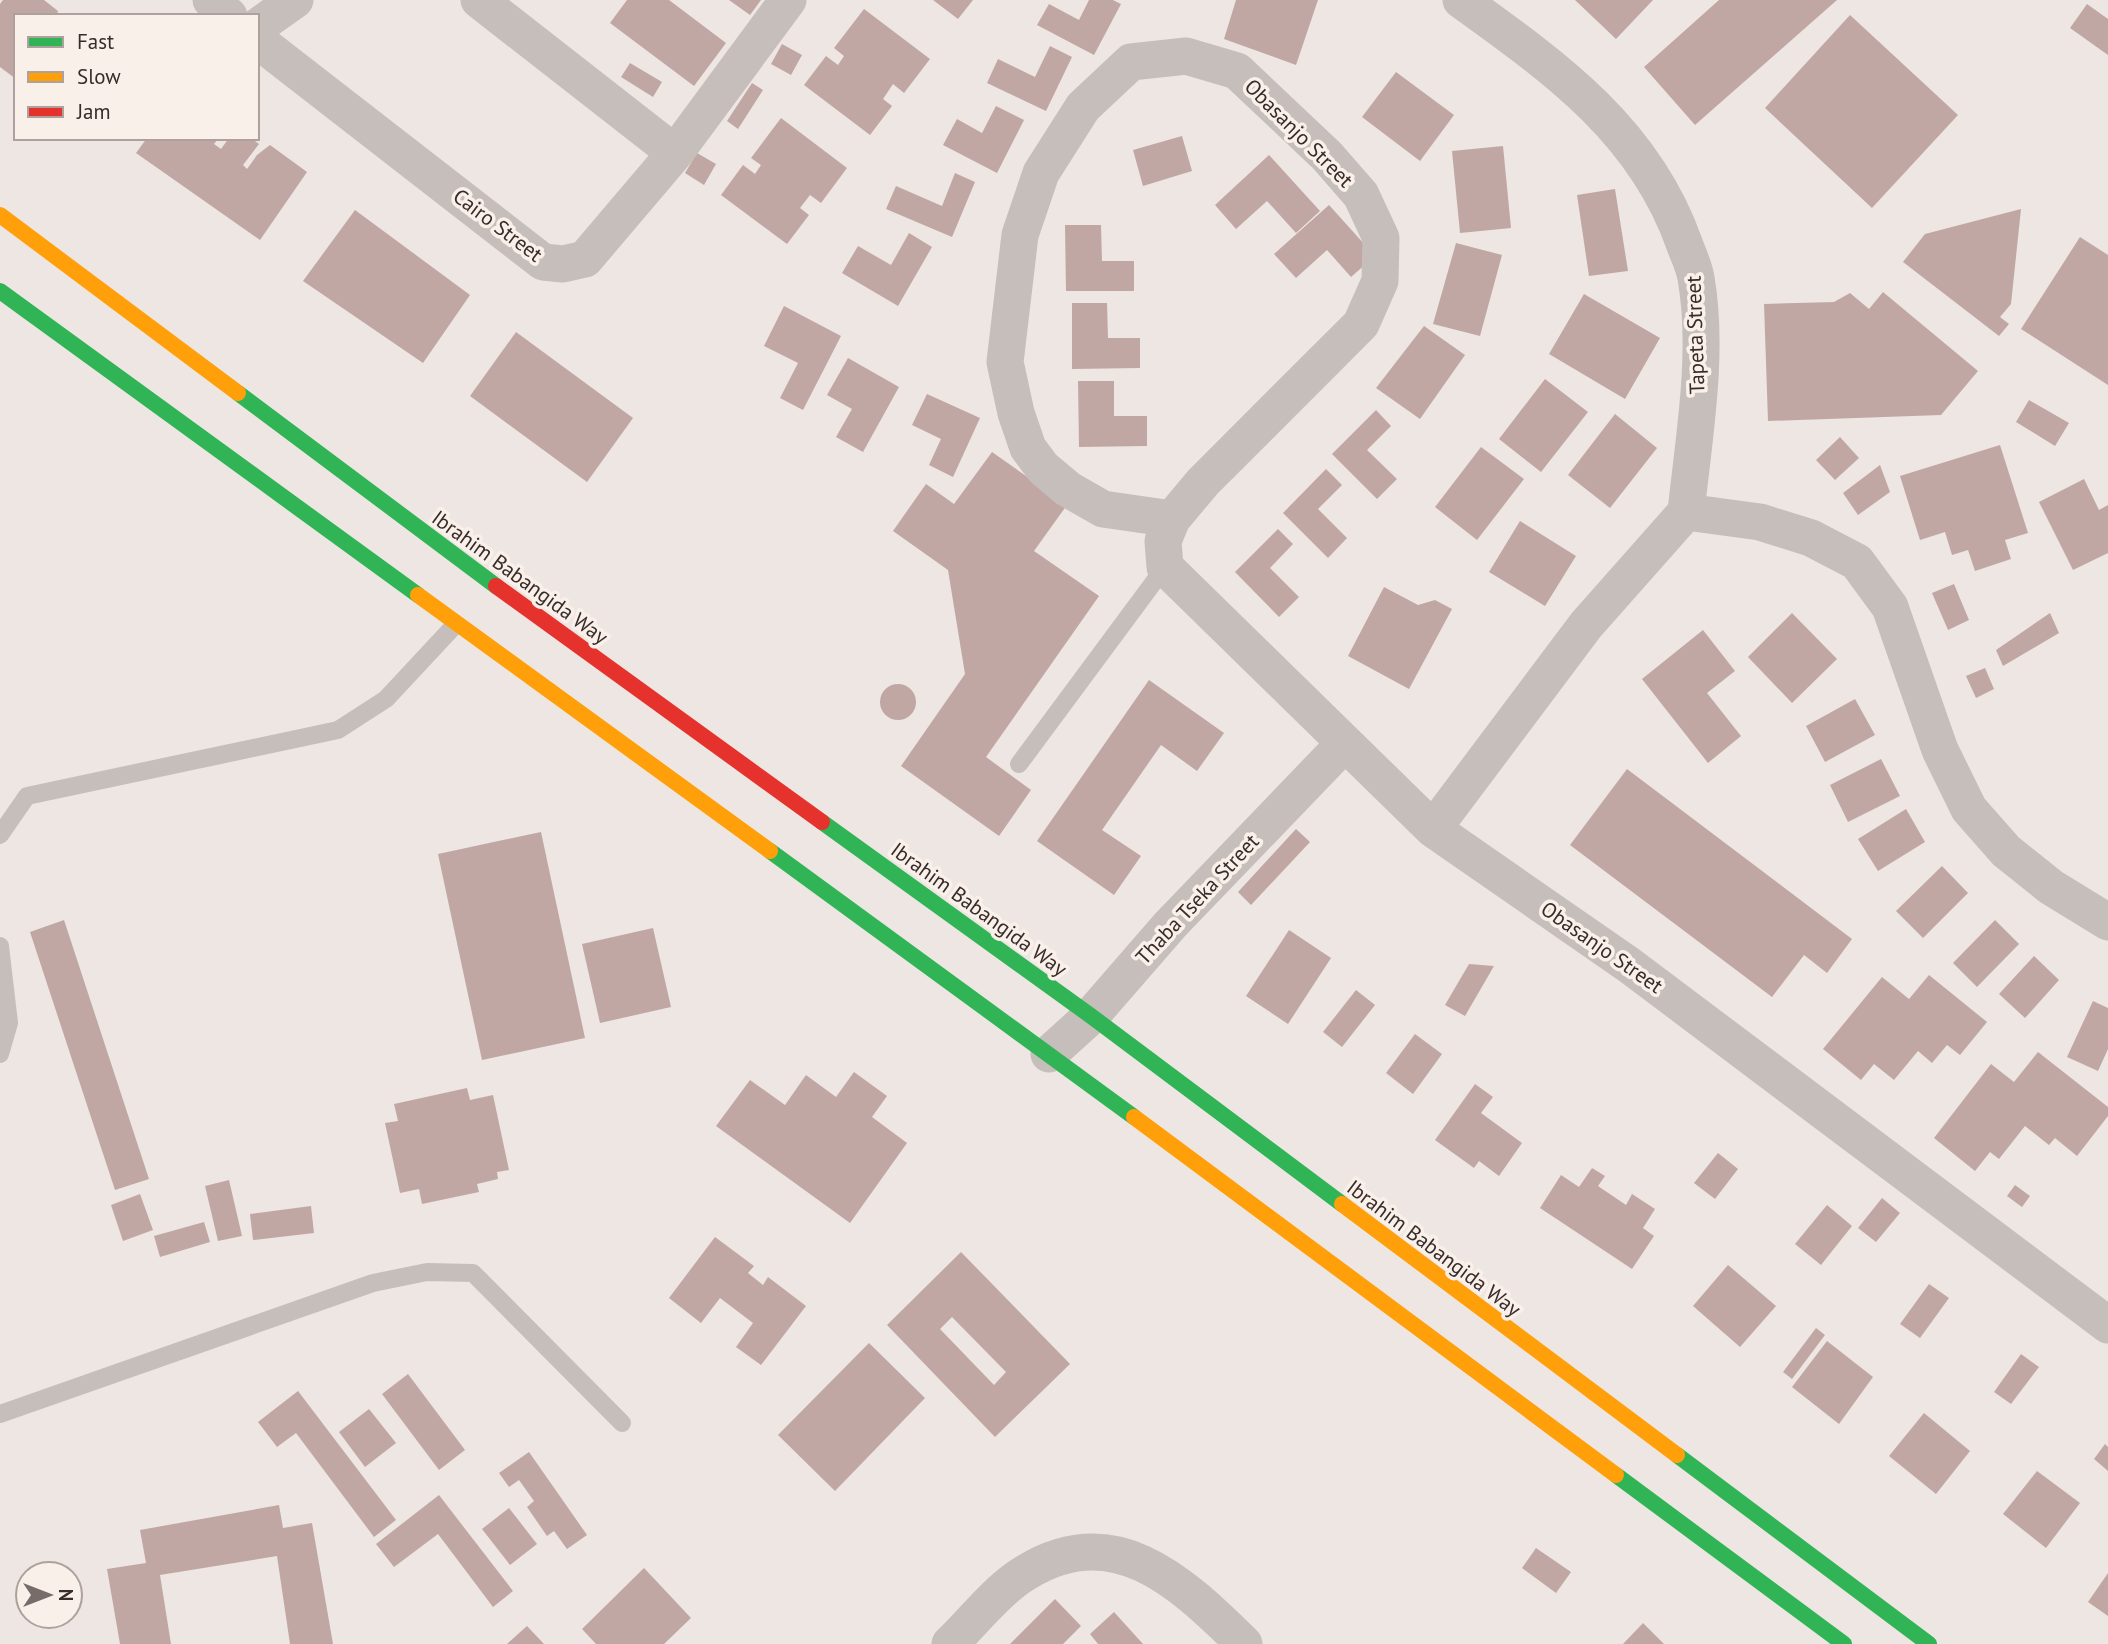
<svg xmlns="http://www.w3.org/2000/svg" width="2108" height="1644" font-family="'PT Sans',sans-serif">
	<rect width="100%" height="100%" fill="#ede6e2"/>
	<path fill="#c0a7a4" fill-rule="evenodd" d="M 3,0 L 44,0 L 58,11 L 57,16 L 16,16 L 16,79 L 0,67 L 0,4 Z
		M 627,0 L 669,0 L 726,43 L 694,86 L 610,23 Z
		M 729,0 L 761,0 L 750,15 Z
		M 933,0 L 973,0 L 958,19 Z
		M 1089,0 L 1113,0 L 1121,4 L 1094,55 L 1037,25 L 1049,4 L 1079,20 Z
		M 1236,0 L 1318,0 L 1296,65 L 1224,39 Z
		M 1575,0 L 1653,0 L 1616,39 Z
		M 1719,0 L 1837,0 L 1695,125 L 1644,67 Z
		M 2087,4 L 2108,19 L 2108,55 L 2070,28 Z
		M 864,9 L 930,59 L 904,93 L 893,84 L 883,99 L 892,106 L 870,135 L 804,85 L 826,56 L 838,65 L 844,56 L 834,48 Z
		M 1850,15 L 1958,115 L 1872,208 L 1765,108 Z
		M 782,44 L 802,55 L 791,75 L 771,64 Z
		M 1050,46 L 1072,57 L 1046,111 L 987,83 L 998,59 L 1035,77 Z
		M 630,63 L 662,82 L 653,97 L 621,77 Z
		M 1396,72 L 1454,115 L 1420,161 L 1362,117 Z
		M 752,83 L 763,90 L 738,129 L 727,121 Z
		M 996,106 L 1024,120 L 997,173 L 943,145 L 957,119 L 982,133 Z
		M 781,118 L 847,168 L 821,203 L 810,195 L 800,208 L 809,215 L 787,244 L 721,195 L 743,165 L 755,174 L 761,165 L 751,158 Z
		M 1182,136 L 1192,171 L 1143,186 L 1133,150 Z
		M 147,138 L 219,138 L 214,144 L 221,149 L 229,138 L 251,138 L 259,144 L 243,165 L 247,169 L 257,155 L 270,145 L 307,172 L 260,240 L 136,153 Z
		M 1503,146 L 1511,228 L 1460,233 L 1452,151 Z
		M 697,153 L 716,164 L 704,185 L 685,173 Z
		M 1269,155 L 1320,211 L 1296,233 L 1267,201 L 1236,229 L 1215,205 Z
		M 955,173 L 975,182 L 952,237 L 886,209 L 896,186 L 942,206 Z
		M 1615,189 L 1628,271 L 1589,276 L 1577,195 Z
		M 1329,205 L 1375,256 L 1351,277 L 1327,250 L 1296,278 L 1274,254 Z
		M 2021,209 L 2011,304 L 2000,317 L 2009,324 L 1999,336 L 1903,262 L 1925,234 Z
		M 355,210 L 470,295 L 423,363 L 303,281 Z
		M 1065,225 L 1101,225 L 1102,261 L 1134,261 L 1134,291 L 1066,291 Z
		M 909,233 L 932,247 L 898,306 L 842,273 L 858,246 L 891,265 Z
		M 2080,237 L 2108,255 L 2108,385 L 2021,329 Z
		M 1456,243 L 1502,255 L 1480,336 L 1433,324 Z
		M 1883,292 L 1978,371 L 1941,415 L 1768,421 L 1764,304 L 1834,302 L 1850,293 L 1869,309 Z
		M 1584,294 L 1660,338 L 1625,399 L 1549,354 Z
		M 1072,303 L 1107,303 L 1108,338 L 1140,338 L 1140,368 L 1072,369 Z
		M 784,306 L 841,336 L 803,410 L 780,398 L 798,363 L 764,346 Z
		M 1424,326 L 1465,355 L 1420,419 L 1376,388 Z
		M 516,332 L 633,418 L 587,482 L 470,396 Z
		M 848,358 L 899,387 L 863,452 L 836,437 L 852,409 L 827,395 Z
		M 1545,379 L 1588,412 L 1541,472 L 1499,439 Z
		M 1078,381 L 1114,381 L 1114,416 L 1147,416 L 1147,446 L 1079,447 Z
		M 927,394 L 980,418 L 953,477 L 929,465 L 941,439 L 912,425 Z
		M 2029,400 L 2069,423 L 2055,446 L 2016,422 Z
		M 1376,410 L 1391,426 L 1367,450 L 1397,479 L 1377,499 L 1332,454 Z
		M 1615,414 L 1657,448 L 1610,508 L 1568,475 Z
		M 1840,437 L 1859,458 L 1835,480 L 1816,460 Z
		M 2000,445 L 2028,533 L 2005,540 L 2011,559 L 1975,571 L 1968,550 L 1952,555 L 1945,532 L 1920,540 L 1900,476 Z
		M 1481,447 L 1524,479 L 1477,540 L 1435,507 Z
		M 992,452 L 1067,505 L 1034,551 L 1099,596 L 986,757 L 1031,790 L 999,836 L 901,766 L 965,674 L 948,570 L 893,531 L 926,484 L 954,504 Z
		M 1880,465 L 1890,492 L 1858,515 L 1843,493 Z
		M 1326,469 L 1342,485 L 1318,509 L 1347,538 L 1328,558 L 1283,513 Z
		M 2084,479 L 2099,510 L 2108,505 L 2108,553 L 2073,570 L 2039,502 Z
		M 1520,521 L 1576,556 L 1545,606 L 1489,572 Z
		M 1278,529 L 1293,544 L 1270,568 L 1299,597 L 1279,617 L 1235,572 Z
		M 1954,584 L 1969,620 L 1948,630 L 1932,593 Z
		M 1384,587 L 1418,605 L 1435,600 L 1452,609 L 1409,689 L 1348,656 Z
		M 1792,613 L 1837,659 L 1792,703 L 1748,657 Z
		M 2050,613 L 2059,633 L 2003,666 L 1996,650 Z
		M 1703,630 L 1735,671 L 1707,693 L 1741,736 L 1708,763 L 1642,679 Z
		M 1985,668 L 1994,689 L 1976,698 L 1966,676 Z
		M 1149,680 L 1224,733 L 1197,771 L 1161,745 L 1102,830 L 1141,856 L 1114,895 L 1037,841 Z
		M880 702a18 18 0 1 1 36 0a18 18 0 1 1-36 0Z
		M 1855,699 L 1875,735 L 1825,762 L 1806,726 Z
		M 1881,759 L 1900,796 L 1848,822 L 1830,785 Z
		M 1627,769 L 1852,939 L 1827,973 L 1804,955 L 1772,997 L 1570,845 Z
		M 1906,809 L 1925,842 L 1878,871 L 1858,839 Z
		M 1296,829 L 1310,842 L 1251,905 L 1238,892 Z
		M 541,832 L 585,1038 L 482,1060 L 438,854 Z
		M 1942,866 L 1968,893 L 1923,938 L 1896,911 Z
		M 64,920 L 149,1179 L 115,1190 L 30,932 Z
		M 1995,920 L 2019,944 L 1977,987 L 1953,963 Z
		M 653,928 L 671,1007 L 600,1023 L 582,944 Z
		M 1289,930 L 1331,958 L 1288,1024 L 1246,996 Z
		M 2034,956 L 2059,980 L 2025,1018 L 1999,994 Z
		M 1469,964 L 1494,966 L 1465,1016 L 1445,1005 Z
		M 1929,975 L 1987,1022 L 1960,1055 L 1947,1045 L 1932,1063 L 1918,1051 L 1894,1080 L 1874,1064 L 1861,1080 L 1823,1049 L 1882,977 L 1909,999 Z
		M 1356,990 L 1375,1005 L 1342,1047 L 1323,1032 Z
		M 2093,1001 L 2108,1008 L 2108,1049 L 2098,1071 L 2067,1057 Z
		M 1415,1034 L 1442,1054 L 1413,1094 L 1386,1073 Z
		M 2038,1052 L 2108,1107 L 2108,1116 L 2077,1156 L 2055,1138 L 2049,1145 L 2025,1126 L 1999,1159 L 1990,1152 L 1975,1171 L 1934,1138 L 1991,1064 L 2014,1082 Z
		M 854,1072 L 887,1096 L 872,1117 L 907,1143 L 850,1223 L 716,1126 L 750,1080 L 785,1105 L 806,1075 L 836,1097 Z
		M 1475,1084 L 1493,1097 L 1481,1113 L 1522,1143 L 1499,1176 L 1479,1161 L 1474,1168 L 1435,1140 Z
		M 467,1088 L 470,1100 L 493,1095 L 509,1170 L 497,1172 L 498,1179 L 477,1184 L 479,1192 L 422,1204 L 419,1189 L 400,1193 L 385,1123 L 398,1121 L 394,1104 Z
		M 1718,1153 L 1738,1169 L 1715,1199 L 1694,1183 Z
		M 1592,1168 L 1605,1176 L 1598,1186 L 1626,1205 L 1632,1194 L 1655,1209 L 1643,1228 L 1654,1236 L 1632,1269 L 1540,1208 L 1561,1175 L 1579,1187 Z
		M 229,1180 L 242,1236 L 218,1241 L 205,1186 Z
		M 2015,1185 L 2030,1196 L 2022,1207 L 2007,1196 Z
		M 140,1194 L 153,1230 L 123,1241 L 111,1205 Z
		M 1882,1198 L 1900,1213 L 1876,1242 L 1858,1228 Z
		M 1827,1205 L 1852,1226 L 1821,1265 L 1795,1244 Z
		M 311,1206 L 314,1233 L 253,1240 L 250,1214 Z
		M 204,1222 L 210,1242 L 160,1257 L 154,1236 Z
		M 715,1237 L 754,1266 L 748,1273 L 763,1285 L 768,1277 L 806,1306 L 761,1365 L 736,1347 L 753,1323 L 720,1298 L 701,1323 L 669,1298 Z
		M 961,1252 L 1070,1364 L 995,1437 L 887,1325 ZM 952,1317 L 1006,1372 L 994,1385 L 940,1329 Z
		M 1728,1265 L 1776,1306 L 1740,1347 L 1693,1306 Z
		M 1929,1284 L 1949,1298 L 1920,1338 L 1900,1324 Z
		M 1816,1328 L 1825,1335 L 1792,1379 L 1783,1372 Z
		M 1827,1341 L 1873,1377 L 1839,1424 L 1792,1387 Z
		M 869,1343 L 925,1398 L 835,1491 L 778,1435 Z
		M 2021,1354 L 2039,1367 L 2011,1404 L 1994,1392 Z
		M 408,1374 L 465,1450 L 439,1470 L 382,1394 Z
		M 298,1391 L 396,1520 L 374,1537 L 296,1433 L 277,1447 L 258,1422 Z
		M 369,1409 L 396,1443 L 365,1467 L 339,1432 Z
		M 1924,1413 L 1970,1451 L 1936,1494 L 1889,1456 Z
		M 2105,1444 L 2108,1447 L 2108,1471 L 2094,1459 Z
		M 529,1452 L 587,1535 L 567,1549 L 554,1531 L 547,1536 L 527,1507 L 534,1501 L 519,1480 L 509,1487 L 499,1473 Z
		M 2037,1471 L 2080,1503 L 2046,1548 L 2003,1514 Z
		M 439,1495 L 513,1591 L 493,1607 L 438,1534 L 394,1567 L 376,1544 Z
		M 279,1505 L 283,1528 L 312,1523 L 333,1644 L 290,1644 L 277,1556 L 160,1575 L 171,1644 L 120,1644 L 107,1569 L 146,1563 L 140,1530 Z
		M 509,1508 L 537,1544 L 510,1565 L 482,1529 Z
		M 1536,1548 L 1571,1572 L 1556,1593 L 1522,1568 Z
		M 644,1568 L 691,1618 L 664,1644 L 596,1644 L 582,1629 Z
		M 2108,1573 L 2108,1616 L 2088,1602 Z
		M 1055,1599 L 1081,1626 L 1063,1644 L 1010,1644 Z
		M 1114,1612 L 1143,1644 L 1098,1644 L 1090,1634 Z
		M 1643,1623 L 1664,1644 L 1623,1644 Z
		M 527,1626 L 544,1644 L 507,1644 Z"/>
	<g fill="none" stroke-linecap="round" stroke-linejoin="round">
		<path stroke="#c6bebb" stroke-width="18" d="M 1019,764 L 1165,567
			M 0,835 L 27,796 L 338,730 L 386,699 L 455,625
			M 0,946 L 9,1023 L 0,1054
			M 0,1414 L 373,1283 L 427,1272 L 473,1273 L 622,1423"/>
		<path stroke="#c6bebb" stroke-width="37" d="M 211,0 L 229,16
			M 479,0 L 675,153
			M 1461,0 C 1554,67 1644,130 1684,243 C 1688,254 1694,266 1696,278 C 1709,353 1694,436 1686,512
			M 257,27 L 295,0
			M 257,40 L 543,262 L 563,264 L 585,259 L 675,153 L 788,0
			M 1172,519 L 1103,509 L 1068,489 L 1043,468 L 1028,448 L 1016,413 L 1005,362 L 1020,235 L 1041,173 L 1083,107 L 1131,62 L 1186,56 L 1237,71 L 1327,156 L 1361,195 L 1381,238 L 1380,281 L 1361,324 L 1203,482 L 1172,519 L 1163,541 L 1165,567 L 1433,829 L 1629,965 L 2108,1325
			M 1433,829 L 1586,625 L 1686,512 L 1760,522 L 1811,538 L 1857,562 L 1890,607 L 1940,750 L 1969,809 L 2006,851 L 2051,887 L 2108,922
			M 1049,1054 L 1091,1016 L 1170,925 L 1345,743
			M 950,1644 C 972,1623 994,1594 1019,1577 C 1111,1515 1179,1580 1244,1644"/>
		<path stroke="#30b455" stroke-width="16" d="M 0,291 L 418,595
			M 238,393 L 496,586
			M 822,822 L 1091,1016 L 1342,1204
			M 770,851 L 1134,1117
			M 1677,1455 L 1929,1644
			M 1616,1475 L 1844,1644"/>
		<path stroke="#ff9f0a" stroke-width="16" d="M 0,215 L 238,393
			M 418,595 L 770,851
			M 1134,1117 L 1616,1475
			M 1342,1204 L 1677,1455"/>
		<path stroke="#e5322d" stroke-width="16" d="M 496,586 L 822,822"/>
	</g>
	<g text-anchor="middle" dominant-baseline="central" stroke-width="7" stroke-linejoin="round" paint-order="stroke">
		<g font-size="21" fill="#382b29" stroke="#faf0ea">
			<text transform="translate(1299 133) rotate(45)">Obasanjo Street</text>
			<text transform="translate(498 225) rotate(37)">Cairo Street</text>
			<text transform="translate(1695 335) rotate(-92)">Tapeta Street</text>
			<text transform="translate(520 577) rotate(36)">Ibrahim Babangida Way</text>
			<text transform="translate(1197 899) rotate(-47)">Thaba Tseka Street</text>
			<text transform="translate(979 909) rotate(36)">Ibrahim Babangida Way</text>
			<text transform="translate(1602 947) rotate(35)">Obasanjo Street</text>
			<text transform="translate(1434 1248) rotate(37)">Ibrahim Babangida Way</text>
		</g>
	</g>
	<rect x="14" y="14" width="245" height="126" fill="#faf0ea" stroke="#aca19d" stroke-width="2"/>
	<rect x="28" y="37" width="35" height="10" fill="#30b455" stroke="#aca19d" stroke-width="2"/>
	<text x="77" y="49" font-size="21" fill="#382b29">Fast</text>
	<rect x="28" y="72" width="35" height="10" fill="#ff9f0a" stroke="#aca19d" stroke-width="2"/>
	<text x="77" y="84" font-size="21" fill="#382b29">Slow</text>
	<rect x="28" y="107" width="35" height="10" fill="#e5322d" stroke="#aca19d" stroke-width="2"/>
	<text x="77" y="119" font-size="21" fill="#382b29">Jam</text>
	<g transform="translate(49 1595) rotate(90)"><circle r="33" fill="#faf0ea" stroke="#aca19d" stroke-width="2"/>
	<path d="M0-5L12 26L0 18L-12 26Z" fill="#776c6a"/>
	<text y="-10" font-size="19" font-weight="bold" text-anchor="middle" fill="#382b29">N</text>
	</g>
</svg>
